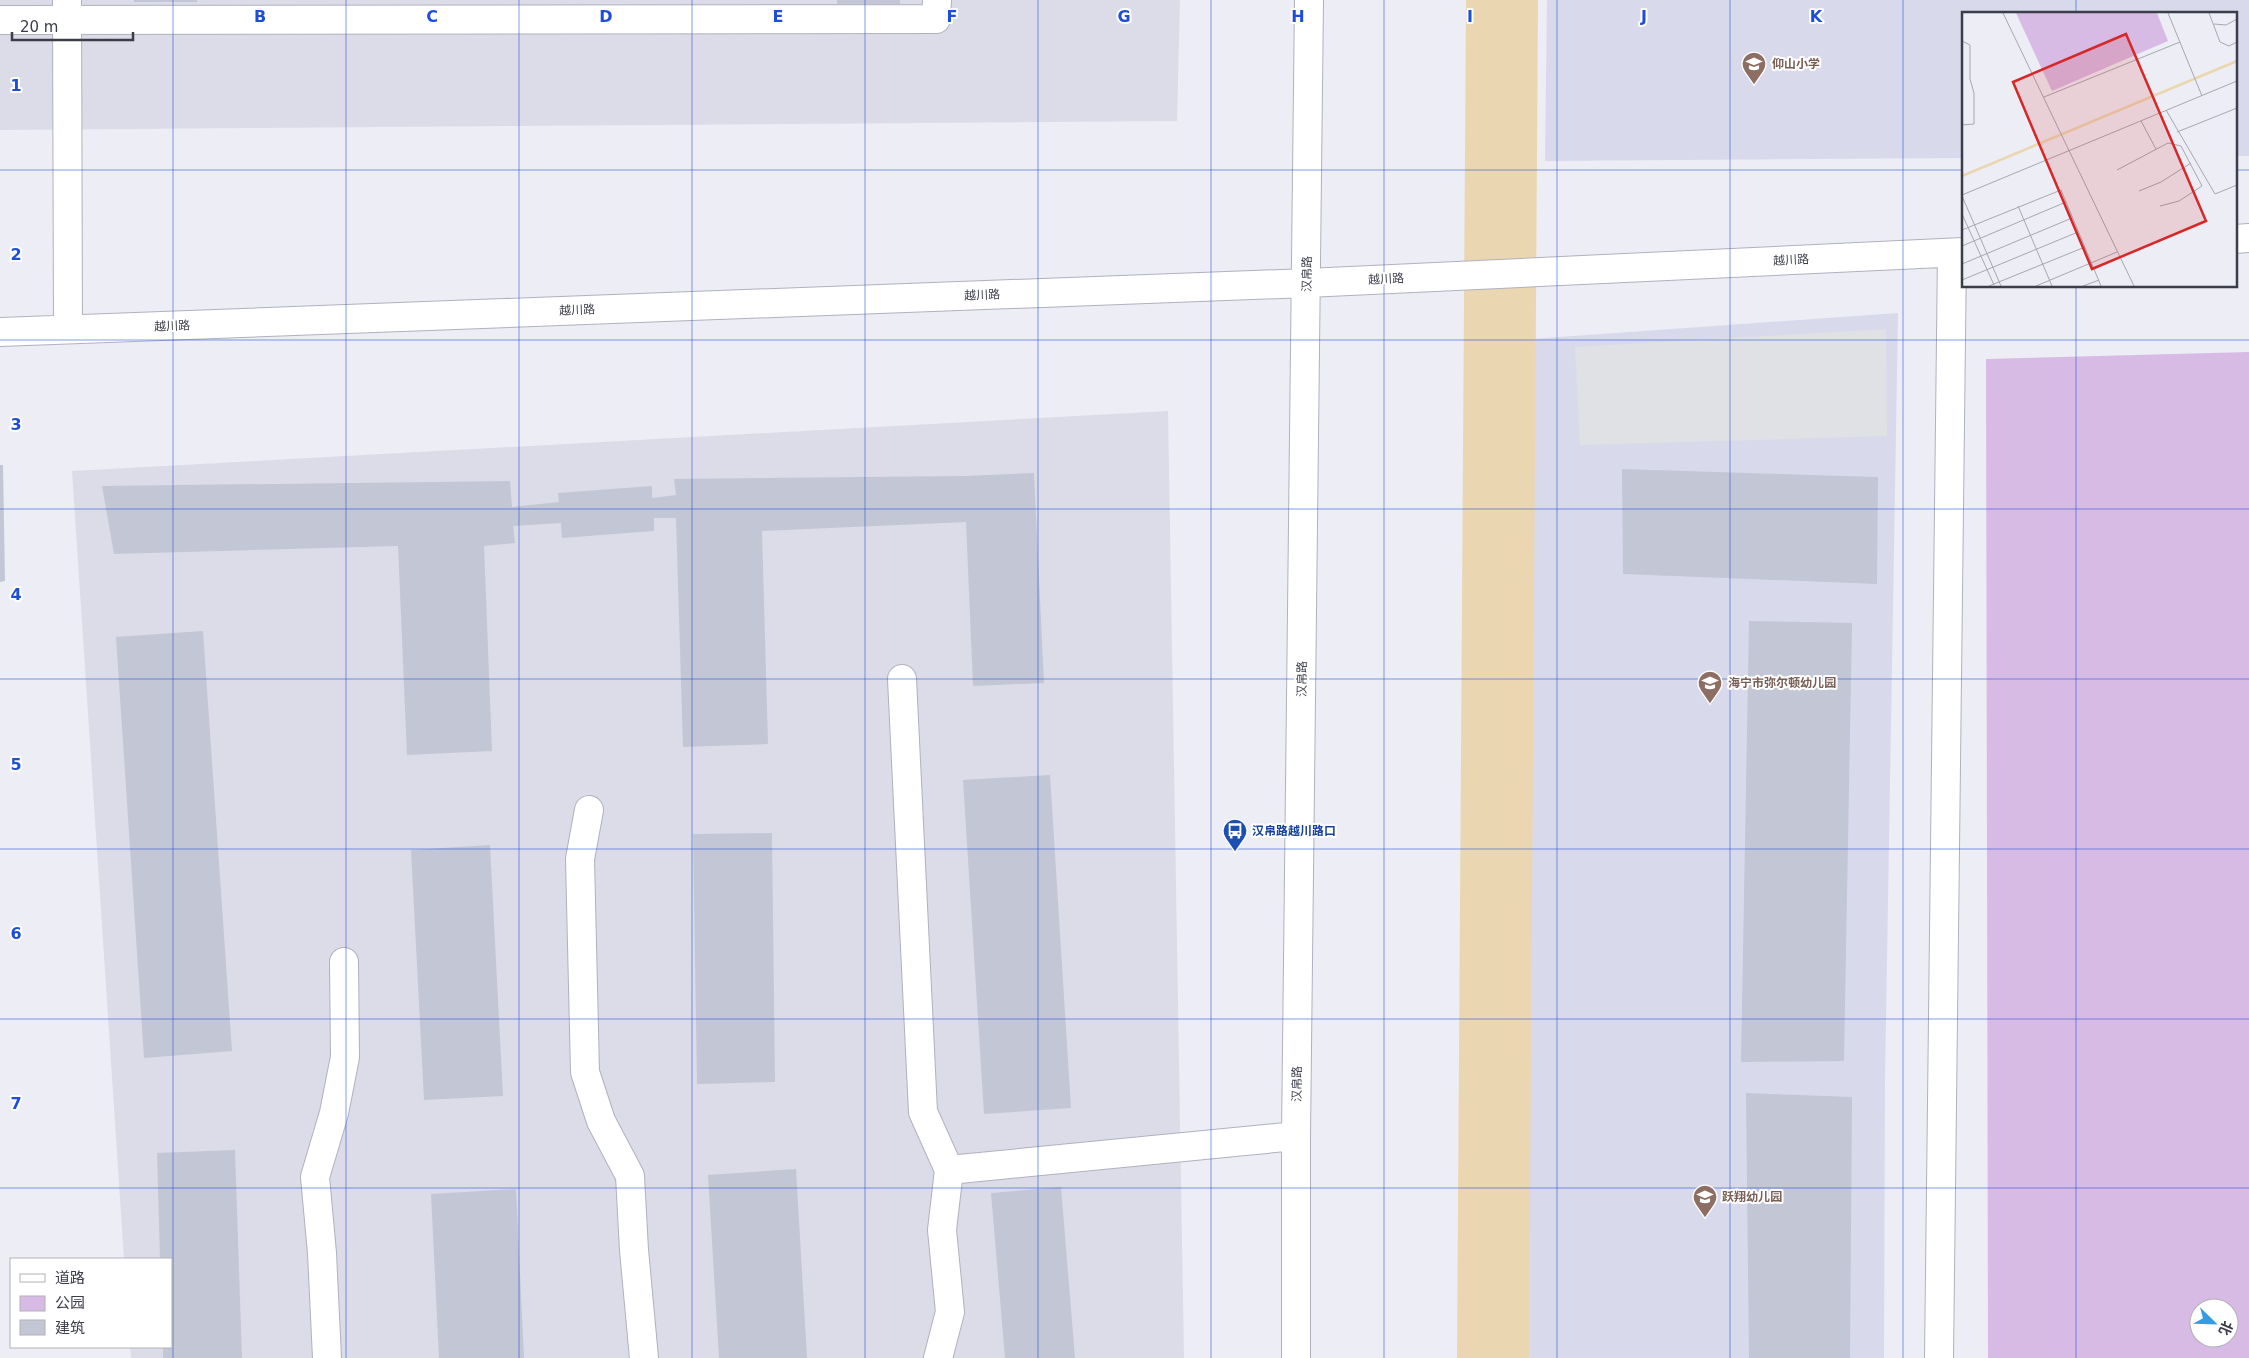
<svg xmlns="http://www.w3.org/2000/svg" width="2249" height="1358" font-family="'DejaVu Sans','Noto Sans SC',sans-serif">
	<rect width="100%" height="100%" fill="#ededf5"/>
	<path fill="#dcdce8" d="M 0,0 L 1180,0 L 1177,121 L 0,130 Z
		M 1168,411 L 1184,1358 L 131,1358 L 130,1347 L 171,1347 L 171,1259 L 124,1259 L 72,471 Z"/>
	<path fill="#d9d9ec" d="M 1547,0 L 2249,0 L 2249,156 L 2235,156 L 2235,14 L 1963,14 L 1963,158 L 1545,161 Z
		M 1898,313 L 1885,1079 L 1884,1358 L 1524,1358 L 1531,339 Z"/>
	<path fill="#d8bbe4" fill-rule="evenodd" d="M 2249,352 L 2249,1358 L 1988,1358 L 1986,359 ZM 2199,1308 L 2229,1308 L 2229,1338 L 2199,1338 Z"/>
	<path fill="#e0e1e4" d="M 1886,329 L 1887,436 L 1580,445 L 1575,347 Z"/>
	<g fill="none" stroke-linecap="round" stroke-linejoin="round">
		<path stroke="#ead7b1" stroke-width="72" d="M 1493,1358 L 1502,0"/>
	</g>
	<path fill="#c3c6d5" d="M 134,0 L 197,0 L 197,2 L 134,2 Z
		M 837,0 L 900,0 L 900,4 L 837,4 Z
		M 0,465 L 3,465 L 5,581 L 0,582 Z
		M 1622,469 L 1878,477 L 1877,584 L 1623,574 Z
		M 1034,473 L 1044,683 L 973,686 L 966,522 L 762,531 L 768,744 L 683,747 L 676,518 L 654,518 L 654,531 L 562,538 L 561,523 L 513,526 L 515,543 L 484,546 L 492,751 L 407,755 L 398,546 L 114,554 L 102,486 L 510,481 L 512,507 L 559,502 L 558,493 L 652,486 L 652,498 L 676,495 L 674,479 L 964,476 Z
		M 1749,621 L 1852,623 L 1844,1061 L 1741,1062 Z
		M 203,631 L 232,1051 L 144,1058 L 116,637 Z
		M 1050,775 L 1071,1108 L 984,1114 L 963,780 Z
		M 772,833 L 775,1082 L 697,1084 L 693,834 Z
		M 490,845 L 503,1096 L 424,1100 L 411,850 Z
		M 1746,1093 L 1852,1097 L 1850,1358 L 1749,1358 Z
		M 235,1150 L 242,1358 L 163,1358 L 163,1347 L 171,1347 L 171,1259 L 160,1259 L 157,1153 Z
		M 796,1169 L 807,1358 L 719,1358 L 708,1175 Z
		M 1061,1187 L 1075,1358 L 1005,1358 L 991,1193 Z
		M 516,1189 L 524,1358 L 439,1358 L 431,1194 Z"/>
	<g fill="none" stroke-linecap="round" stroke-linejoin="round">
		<defs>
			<path id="minor" d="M 67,0 L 68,329
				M 0,20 L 936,19 L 937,0
				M 2235,239 L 2249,238
				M 0,332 L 1307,283 L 1963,252
				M 902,679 L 923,1112 L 949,1170 L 942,1230 L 950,1312 L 938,1358
				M 589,810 L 580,859 L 585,1072 L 601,1121 L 630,1176 L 634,1250 L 644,1358
				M 949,1170 L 1296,1136
				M 327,1358 L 322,1253 L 315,1177 L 334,1113 L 345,1057 L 344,962
				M 1296,1358 L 1296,1136 L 1309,0
				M 1939,1358 L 1952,253"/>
		</defs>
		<use href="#minor" stroke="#b0b1c0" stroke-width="30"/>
		<use href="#minor" stroke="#fff" stroke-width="28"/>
	</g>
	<path fill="none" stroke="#1d4ed8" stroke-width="1" stroke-opacity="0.55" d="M 173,0 L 173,1358M 346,0 L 346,1358M 519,0 L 519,1358M 692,0 L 692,1358M 865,0 L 865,1358M 1038,0 L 1038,1358M 1211,0 L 1211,1358M 1384,0 L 1384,1358M 1557,0 L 1557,1358M 1730,0 L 1730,1358M 1903,0 L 1903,1358M 2076,0 L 2076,14M 0,170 L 1963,170M 2235,170 L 2249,170M 2076,286 L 2076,1358M 0,340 L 2249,340M 0,509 L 2249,509M 0,679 L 2249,679M 0,849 L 2249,849M 0,1019 L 2249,1019M 0,1188 L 2249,1188"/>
	<defs>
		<symbol id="school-pin" viewBox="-11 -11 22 30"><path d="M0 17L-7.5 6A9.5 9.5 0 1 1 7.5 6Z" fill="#8d6e63" stroke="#fff"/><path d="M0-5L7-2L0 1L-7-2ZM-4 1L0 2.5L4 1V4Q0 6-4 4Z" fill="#fff"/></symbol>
		<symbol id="bus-pin" viewBox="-11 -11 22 30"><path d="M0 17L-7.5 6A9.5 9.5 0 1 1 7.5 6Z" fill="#1a4fb4" stroke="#fff"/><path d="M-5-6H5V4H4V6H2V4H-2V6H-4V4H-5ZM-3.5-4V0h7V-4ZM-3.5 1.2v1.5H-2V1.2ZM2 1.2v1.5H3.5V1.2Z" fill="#fff"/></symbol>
	</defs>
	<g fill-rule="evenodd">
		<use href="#school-pin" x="1740" y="50" width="28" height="38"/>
		<use href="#school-pin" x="1696" y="669" width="28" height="38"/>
		<use href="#bus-pin" x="1221" y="817" width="28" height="38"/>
		<use href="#school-pin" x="1691" y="1183" width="28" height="38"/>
	</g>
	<g text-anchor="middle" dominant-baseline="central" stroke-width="4" stroke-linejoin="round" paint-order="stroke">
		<g font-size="12" font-weight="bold" fill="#785e54" stroke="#fff" text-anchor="start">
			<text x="1772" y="64">仰山小学</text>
			<text x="1728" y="683">海宁市弥尔顿幼儿园</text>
			<text x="1722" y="1197">跃翔幼儿园</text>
		</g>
		<g font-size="12" fill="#3b3d49" stroke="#fff">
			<text transform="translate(1791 260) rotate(-3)">越川路</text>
			<text transform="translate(1307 274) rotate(-89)">汉帛路</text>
			<text transform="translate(1386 279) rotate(-3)">越川路</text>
			<text transform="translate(982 295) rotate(-2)">越川路</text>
			<text transform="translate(577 310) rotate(-2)">越川路</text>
			<text transform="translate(172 326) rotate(-2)">越川路</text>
			<text transform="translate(1302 679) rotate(-89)">汉帛路</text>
			<text transform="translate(1297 1084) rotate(-89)">汉帛路</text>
		</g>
		<g font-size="12" font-weight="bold" fill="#164399" stroke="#fff" text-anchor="start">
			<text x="1252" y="831">汉帛路越川路口</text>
		</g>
	</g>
	<g transform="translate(1962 12)">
		<rect width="275" height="275" fill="#ededf5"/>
		<path d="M 54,1 L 195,1 L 206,29 L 90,79 Z" fill="#d8bbe4"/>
		<path fill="none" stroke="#ead7b1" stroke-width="2.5" d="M 0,164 L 275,49"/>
		<path fill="none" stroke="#a6a7b0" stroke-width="1" d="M 41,1 L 172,274M 206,1 L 240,84M 247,1 L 258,30 L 267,34 L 275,30M 252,12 L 264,13 L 275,7M 0,29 L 8,33 L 8,67 L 12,81 L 12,112 L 0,113M 82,85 L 218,30M 204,98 L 253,182 L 275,173M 179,109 L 194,137M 215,120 L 275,96M 155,158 L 206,131 L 219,134 L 240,174 L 217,189 L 198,194M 177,179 L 199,170 L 229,151M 0,183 L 275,69M 0,184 L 39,274M 56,194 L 90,274M 0,202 L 32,273M 0,218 L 99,178 L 139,274M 0,234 L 104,190M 0,252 L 110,206M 0,268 L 116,220M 27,274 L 123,235M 74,274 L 155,240M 121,274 L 137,268"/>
		<path fill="#d62828" fill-opacity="0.15" stroke="#d62828" stroke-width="2.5" d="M 164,22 L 244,209 L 130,257 L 51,70 Z"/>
		<rect width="275" height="275" fill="none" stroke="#3b3d49" stroke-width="2.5"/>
	</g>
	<g font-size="16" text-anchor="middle" font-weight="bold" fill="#1d4ed8" stroke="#fff" stroke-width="4" stroke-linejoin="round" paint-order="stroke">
		<text x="260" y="22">B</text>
		<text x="432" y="22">C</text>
		<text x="606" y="22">D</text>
		<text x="778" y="22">E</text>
		<text x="952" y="22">F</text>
		<text x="1124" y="22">G</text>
		<text x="1298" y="22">H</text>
		<text x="1470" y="22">I</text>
		<text x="1644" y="22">J</text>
		<text x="1816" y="22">K</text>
		<text x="16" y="91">1</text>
		<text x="16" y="260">2</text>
		<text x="16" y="430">3</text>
		<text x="16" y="600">4</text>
		<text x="16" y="770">5</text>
		<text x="16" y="939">6</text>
		<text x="16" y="1109">7</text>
	</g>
	<rect x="10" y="1258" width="162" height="90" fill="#ffffff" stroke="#b1b1b6"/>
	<rect x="20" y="1274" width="25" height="8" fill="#ffffff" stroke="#b1b1b6"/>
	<text x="55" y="1283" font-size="15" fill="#3b3d49">道路</text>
	<rect x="20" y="1296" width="25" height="15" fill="#d8bbe4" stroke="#b1b1b6"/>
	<text x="55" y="1308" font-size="15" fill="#3b3d49">公园</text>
	<rect x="20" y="1320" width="25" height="15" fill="#c3c6d5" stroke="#b1b1b6"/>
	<text x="55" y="1333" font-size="15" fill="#3b3d49">建筑</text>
	<g transform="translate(2214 1323) rotate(113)"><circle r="24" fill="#ffffff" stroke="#b1b1b6"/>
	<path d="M0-4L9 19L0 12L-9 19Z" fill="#359ce3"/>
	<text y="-8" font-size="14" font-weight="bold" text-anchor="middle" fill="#3b3d49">北</text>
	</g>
	<path d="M12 32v8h121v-8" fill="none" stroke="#3b3d49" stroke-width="2.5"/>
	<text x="20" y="32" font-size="15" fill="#3b3d49" stroke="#ffffff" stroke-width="4" paint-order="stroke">20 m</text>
</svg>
